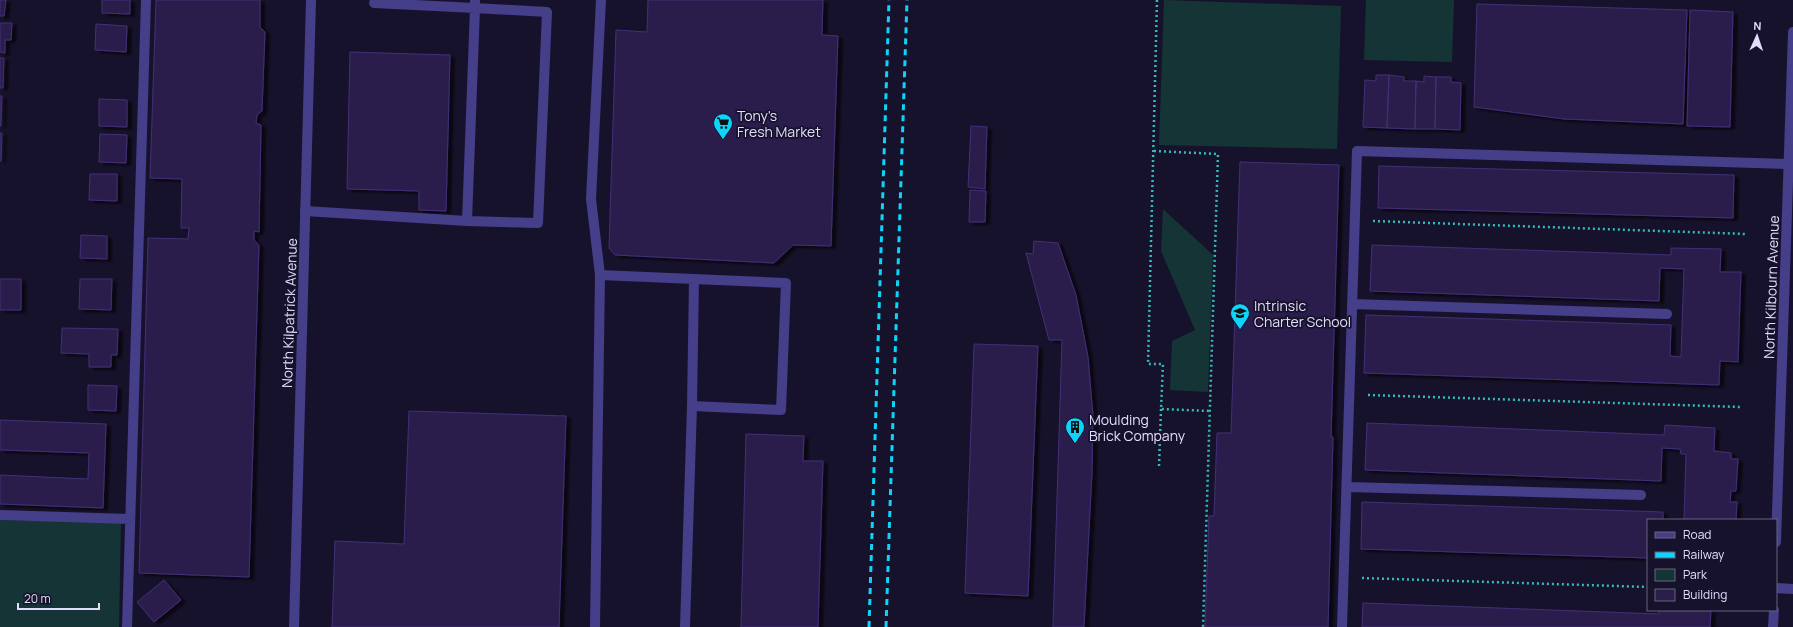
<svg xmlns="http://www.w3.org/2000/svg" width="1793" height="627" font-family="Manrope,sans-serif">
	<defs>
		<filter id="shadow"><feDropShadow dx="4.5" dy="2.5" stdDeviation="1" flood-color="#0009"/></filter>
	</defs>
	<rect width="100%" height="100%" fill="#17122b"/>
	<path fill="#153435" d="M 1164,0 L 1341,6 L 1337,149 L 1159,145 Z
		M 1366,0 L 1454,0 L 1452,62 L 1364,60 Z
		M 1163,209 L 1213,255 L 1208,392 L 1170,390 L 1172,341 L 1195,330 L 1161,251 Z
		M 0,520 L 121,522 L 119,627 L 0,627 Z"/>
	<path fill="#2a1e4b" stroke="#433077" filter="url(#shadow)" d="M 0,0 L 6,0 L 4,16 L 0,16 Z
		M 102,0 L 130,0 L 130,14 L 102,13 Z
		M 156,0 L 260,0 L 260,27 L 265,32 L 262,111 L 257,115 L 256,123 L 261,125 L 261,128 L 259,232 L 254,231 L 254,240 L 259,245 L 249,577 L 139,573 L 148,238 L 188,239 L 189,228 L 181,228 L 182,179 L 150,178 Z
		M 648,0 L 823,0 L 822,35 L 838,36 L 831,246 L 793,245 L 774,263 L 615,255 L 609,248 L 616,30 L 647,32 Z
		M 1477,4 L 1687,10 L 1683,124 L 1564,119 L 1474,107 Z
		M 1690,10 L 1733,12 L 1730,127 L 1687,126 Z
		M 0,23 L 12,23 L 11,40 L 5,40 L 5,53 L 0,52 Z
		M 96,24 L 127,26 L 126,52 L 95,50 Z
		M 350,52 L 450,55 L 446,211 L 419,210 L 419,191 L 347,189 Z
		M 0,58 L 4,58 L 3,88 L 0,88 Z
		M 1376,75 L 1389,75 L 1387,128 L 1363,127 L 1365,80 L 1376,81 Z
		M 1389,75 L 1404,77 L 1404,81 L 1416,81 L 1415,129 L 1387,128 Z
		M 1424,76 L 1436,77 L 1435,129 L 1415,129 L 1416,81 L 1424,82 Z
		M 1436,77 L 1451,77 L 1451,82 L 1461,83 L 1460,130 L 1435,129 Z
		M 0,96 L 2,96 L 1,126 L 0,126 Z
		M 99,99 L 127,100 L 127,127 L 99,126 Z
		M 971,126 L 987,127 L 985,189 L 968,187 Z
		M 0,133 L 2,133 L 1,161 L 0,161 Z
		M 100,134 L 127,135 L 126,163 L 99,162 Z
		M 1240,162 L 1339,165 L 1331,437 L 1333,437 L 1328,627 L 1205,627 L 1209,516 L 1214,516 L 1217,433 L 1231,433 Z
		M 1379,166 L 1734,175 L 1733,218 L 1378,208 Z
		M 90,174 L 117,174 L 117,201 L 89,200 Z
		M 970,190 L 986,191 L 985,222 L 969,222 Z
		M 81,235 L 107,236 L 107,259 L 80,258 Z
		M 1034,241 L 1058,243 L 1076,295 L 1088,357 L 1093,416 L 1092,473 L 1084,627 L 1053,627 L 1062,340 L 1049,340 L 1026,253 L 1033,254 Z
		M 1372,245 L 1671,255 L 1671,248 L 1721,249 L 1720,272 L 1741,272 L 1738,362 L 1720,361 L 1719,385 L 1364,373 L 1366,315 L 1671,325 L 1670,356 L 1681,357 L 1684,269 L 1660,268 L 1659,301 L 1370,291 Z
		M 0,279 L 21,279 L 21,310 L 0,310 Z
		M 80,279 L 112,279 L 111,310 L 79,309 Z
		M 62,328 L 118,329 L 117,355 L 111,355 L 111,367 L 89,367 L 89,354 L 61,353 Z
		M 974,344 L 1038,346 L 1028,596 L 965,593 Z
		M 88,385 L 117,386 L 116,411 L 88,410 Z
		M 409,411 L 566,416 L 559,627 L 332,627 L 335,541 L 404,544 Z
		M 0,420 L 106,424 L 103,508 L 0,504 L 0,475 L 88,479 L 89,453 L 0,450 Z
		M 1367,423 L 1664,435 L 1665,425 L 1715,428 L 1714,451 L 1731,453 L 1731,459 L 1738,459 L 1736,491 L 1731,491 L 1730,502 L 1737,502 L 1736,520 L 1684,520 L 1686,454 L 1681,454 L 1680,449 L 1662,448 L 1661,481 L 1365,470 Z
		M 746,434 L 804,436 L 803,461 L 823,461 L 818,627 L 741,627 Z
		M 1362,502 L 1663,512 L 1663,520 L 1648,520 L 1648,558 L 1361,549 Z
		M 164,580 L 181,600 L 154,622 L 137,602 Z
		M 1363,603 L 1659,614 L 1659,610 L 1711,610 L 1710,627 L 1362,627 Z"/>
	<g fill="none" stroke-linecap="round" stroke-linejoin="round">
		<path stroke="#3bb" stroke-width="2.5" stroke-dasharray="2 3" stroke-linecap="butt" d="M 1157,0 L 1148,364 L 1163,364 L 1161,409 L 1210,411
			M 1154,151 L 1218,154 L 1203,627
			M 1373,221 L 1746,234
			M 1368,395 L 1741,407
			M 1159,466 L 1161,409
			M 1362,578 L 1648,587"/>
		<path stroke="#453e88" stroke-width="10" d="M 374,3 L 475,8 L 475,0
			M 305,211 L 467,221 L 475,8 L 547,12 L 538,223 L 467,221
			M 600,275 L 591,199 L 601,0
			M 1352,304 L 1667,314
			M 692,406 L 694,279
			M 1347,487 L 1641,495
			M 0,515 L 130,519
			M 1776,588 L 1793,589
			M 127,627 L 146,0
			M 595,627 L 600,275 L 786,283 L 781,410 L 692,406 L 685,627
			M 1342,627 L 1357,151 L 1789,164"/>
		<path stroke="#453e88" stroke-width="10" d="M 1776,542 L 1793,32
			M 294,627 L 311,0
			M 1773,627 L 1774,610"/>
		<path stroke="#0cd4fa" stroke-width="3" stroke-dasharray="6 5" stroke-linecap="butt" d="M 869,627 L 889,0
			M 886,627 L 907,0"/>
	</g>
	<defs>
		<symbol id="supermarket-pin" viewBox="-11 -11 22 30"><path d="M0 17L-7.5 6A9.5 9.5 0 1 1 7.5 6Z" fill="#0cd4fa" stroke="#17122b"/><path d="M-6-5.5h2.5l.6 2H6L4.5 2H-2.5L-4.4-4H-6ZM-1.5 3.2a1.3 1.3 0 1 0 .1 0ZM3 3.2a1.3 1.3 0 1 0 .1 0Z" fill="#111"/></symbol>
		<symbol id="school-pin" viewBox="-11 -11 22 30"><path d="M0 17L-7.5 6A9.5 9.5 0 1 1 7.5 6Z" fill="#0cd4fa" stroke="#17122b"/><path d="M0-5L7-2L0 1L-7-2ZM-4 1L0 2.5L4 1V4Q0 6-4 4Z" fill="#111"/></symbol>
		<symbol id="building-pin" viewBox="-11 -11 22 30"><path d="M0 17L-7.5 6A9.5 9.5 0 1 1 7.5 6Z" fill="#0cd4fa" stroke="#17122b"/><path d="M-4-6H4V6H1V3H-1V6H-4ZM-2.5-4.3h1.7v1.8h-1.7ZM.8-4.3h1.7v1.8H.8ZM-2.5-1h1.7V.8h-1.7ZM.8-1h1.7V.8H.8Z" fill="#111"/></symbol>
	</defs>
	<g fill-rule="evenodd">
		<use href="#supermarket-pin" x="712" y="112" width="22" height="30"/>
		<use href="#school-pin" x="1229" y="302" width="22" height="30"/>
		<use href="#building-pin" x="1064" y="416" width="22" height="30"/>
	</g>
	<g text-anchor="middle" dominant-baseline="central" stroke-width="3.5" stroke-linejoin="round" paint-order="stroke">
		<g font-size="14" fill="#e2dcfe" stroke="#17122b" text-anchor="start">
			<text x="737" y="115">Tony's<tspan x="737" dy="16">Fresh Market</tspan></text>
			<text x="1254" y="305">Intrinsic<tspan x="1254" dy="16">Charter School</tspan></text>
			<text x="1089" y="419">Moulding<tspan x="1089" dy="16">Brick Company</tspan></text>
		</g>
		<g font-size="14" fill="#e2dcfe" stroke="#17122b">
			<text transform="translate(1771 287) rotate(-88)">North Kilbourn Avenue</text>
			<text transform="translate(289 313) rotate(-88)">North Kilpatrick Avenue</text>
		</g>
	</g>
	<rect x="1647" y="519" width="130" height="92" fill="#17122b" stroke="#68637f"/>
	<rect x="1655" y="532" width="20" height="6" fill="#453e88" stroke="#68637f"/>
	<text x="1683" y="539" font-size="12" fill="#e2dcfe">Road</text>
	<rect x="1655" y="552" width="20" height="6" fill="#0cd4fa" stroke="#68637f"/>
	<text x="1683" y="559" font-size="12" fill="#e2dcfe">Railway</text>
	<rect x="1655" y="569" width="20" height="12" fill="#153435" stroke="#68637f"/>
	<text x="1683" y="579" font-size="12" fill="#e2dcfe">Park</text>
	<rect x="1655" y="589" width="20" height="12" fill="#2a1e4b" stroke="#68637f"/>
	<text x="1683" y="599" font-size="12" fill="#e2dcfe">Building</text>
	<g transform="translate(1757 36) rotate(3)" stroke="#17122b" stroke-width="3" paint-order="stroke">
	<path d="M0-3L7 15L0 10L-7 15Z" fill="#e2dcfe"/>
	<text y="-6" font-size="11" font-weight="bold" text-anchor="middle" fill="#e2dcfe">N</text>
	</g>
	<path d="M18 603v6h81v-6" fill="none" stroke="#e2dcfe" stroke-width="2"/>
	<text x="24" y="603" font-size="12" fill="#e2dcfe" stroke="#17122b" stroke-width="3" paint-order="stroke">20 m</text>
</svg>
